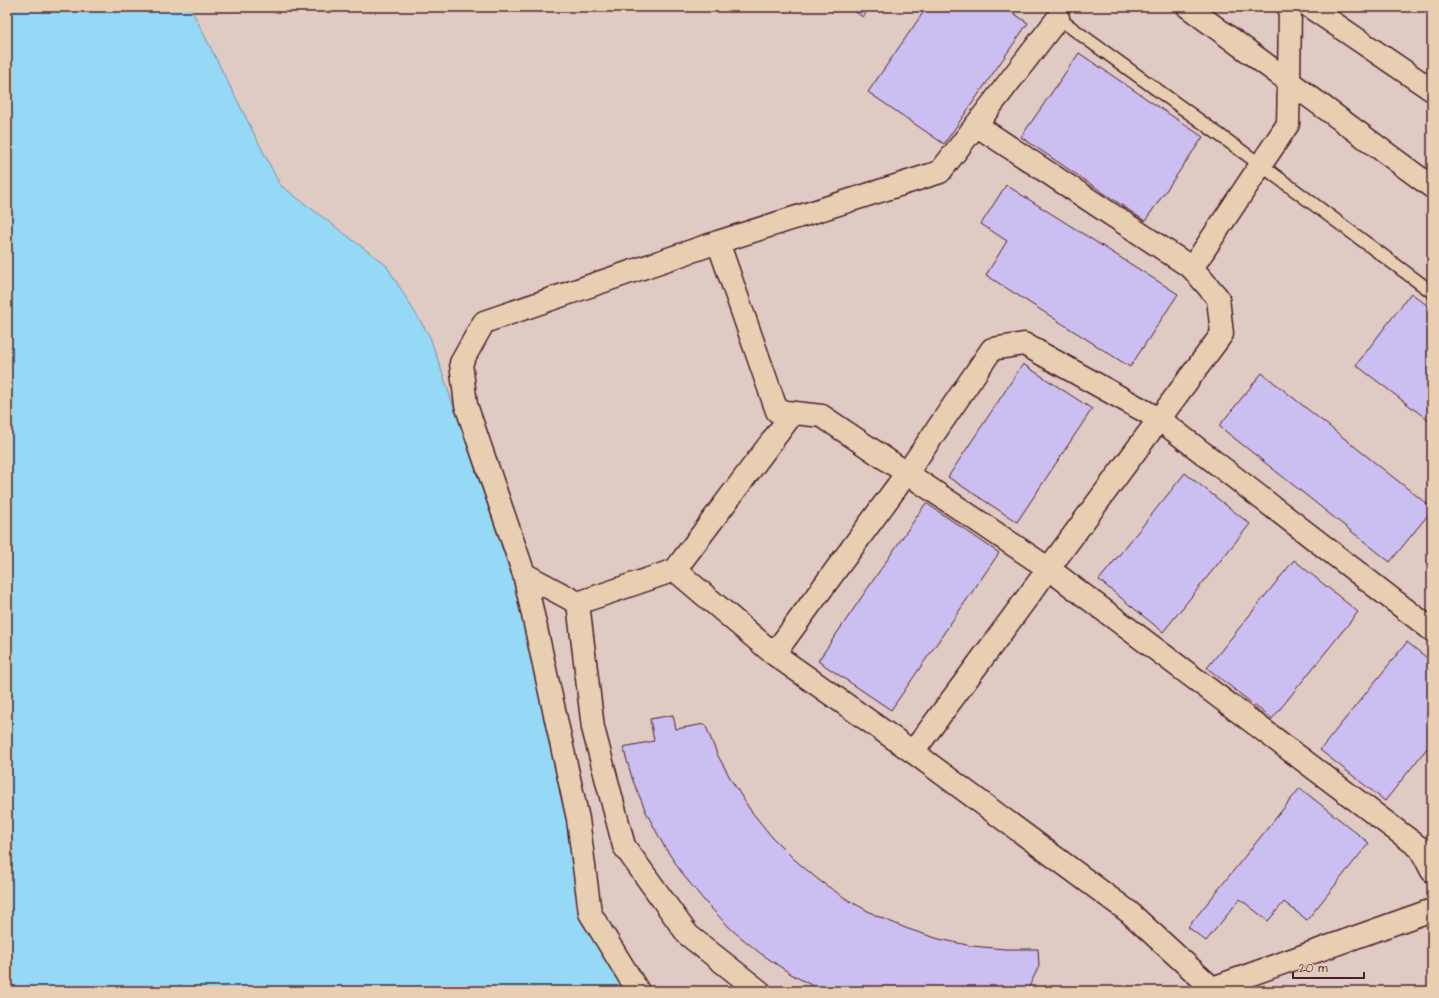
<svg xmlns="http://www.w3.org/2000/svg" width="1439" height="998" font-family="'Architects Daughter',sans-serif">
	<rect width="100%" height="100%" fill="#e0cac4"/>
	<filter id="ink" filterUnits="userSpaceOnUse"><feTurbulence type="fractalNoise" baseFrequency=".025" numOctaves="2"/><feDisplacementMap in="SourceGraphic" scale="8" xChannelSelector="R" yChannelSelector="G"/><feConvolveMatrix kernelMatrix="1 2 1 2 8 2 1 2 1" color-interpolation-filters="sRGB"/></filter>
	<g filter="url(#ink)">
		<path fill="#95d9f7" stroke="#778fa5" d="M 7,7 L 190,7 L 280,185 L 386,265 L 430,337 L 526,618 L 587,921 L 627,991 L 7,991 Z"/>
		<path fill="#cbbef0" stroke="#4a1f2b" d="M 848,7 L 870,7 L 863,17 Z
			M 927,7 L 1004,7 L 1028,23 L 944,144 L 868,92 Z
			M 1079,53 L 1203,137 L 1145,221 L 1021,137 Z
			M 1006,185 L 1178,294 L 1130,367 L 986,275 L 1007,241 L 981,224 Z
			M 1411,293 L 1432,309 L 1432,423 L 1356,365 Z
			M 1023,364 L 1092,409 L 1017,522 L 948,477 Z
			M 1262,373 L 1432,508 L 1432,510 L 1390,562 L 1219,426 Z
			M 1185,473 L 1250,524 L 1163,632 L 1099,580 Z
			M 926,503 L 999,553 L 891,710 L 818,661 Z
			M 1294,560 L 1358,612 L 1272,719 L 1207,668 Z
			M 1407,642 L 1432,662 L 1432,742 L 1385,801 L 1320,750 Z
			M 673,715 L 676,729 L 705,724 L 717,754 L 733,783 L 751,811 L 772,837 L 795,860 L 820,881 L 848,900 L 877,916 L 908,929 L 939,939 L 972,946 L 1005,949 L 1038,949 L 1039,966 L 1027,991 L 822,991 L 791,974 L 760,953 L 732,930 L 707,904 L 684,876 L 664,846 L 647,814 L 633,781 L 623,747 L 654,741 L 650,719 Z
			M 1300,788 L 1369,843 L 1307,920 L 1284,902 L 1268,921 L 1240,899 L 1206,941 L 1188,927 Z
			M 1432,830 L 1432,841 L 1427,836 Z"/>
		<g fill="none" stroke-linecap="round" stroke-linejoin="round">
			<defs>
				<path id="service" d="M 1058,18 L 1261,165 L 1432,292"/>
				<path id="minor" d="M 718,242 L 777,411 L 822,416 L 1049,569 L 1420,848 L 1432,871
					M 1192,268 L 1288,124 L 1289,81
					M 675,570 L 793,413
					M 524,574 L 578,603 L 675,570 L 774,654 L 913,752 L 1129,912 L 1212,988
					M 578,603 L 593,728 L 624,846 L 688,935 L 759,991
					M 774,654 L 907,473 L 992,349 L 1024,344 L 1159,419 L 1432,630
					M 913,752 L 1222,334 L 1218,298 L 1192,268 L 976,125
					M 638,991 L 590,913 L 578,819 L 524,574 L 466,405 L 461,363 L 484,322 L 718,242 L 940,172 L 1058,18
					M 1204,991 L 1432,910"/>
				<path id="tertiary" d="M 1289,81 L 1290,7"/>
				<path id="trunk" d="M 1188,7 L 1432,187
					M 1310,7 L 1432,90"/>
			</defs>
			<use href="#service" stroke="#4a1f2b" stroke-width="15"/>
			<use href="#minor" stroke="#4a1f2b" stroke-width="25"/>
			<use href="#tertiary" stroke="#4a1f2b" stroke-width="25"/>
			<use href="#trunk" stroke="#4a1f2b" stroke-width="25"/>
			<use href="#service" stroke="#e9cfb1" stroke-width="12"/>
			<use href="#minor" stroke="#e9cfb1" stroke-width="22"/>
			<use href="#tertiary" stroke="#e9cfb1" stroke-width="22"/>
			<use href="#trunk" stroke="#e9cfb1" stroke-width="22"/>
		</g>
	</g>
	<rect width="1439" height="998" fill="none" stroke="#e9cfb1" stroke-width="24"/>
	<rect x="12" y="12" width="1415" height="974" fill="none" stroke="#4a1f2b" stroke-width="1.5" filter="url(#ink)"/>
	<path d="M1293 972v6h71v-6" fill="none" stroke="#4a1f2b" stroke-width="2"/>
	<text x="1299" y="972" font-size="12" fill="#4a1f2b" stroke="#e9cfb1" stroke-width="3" paint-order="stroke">20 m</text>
</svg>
